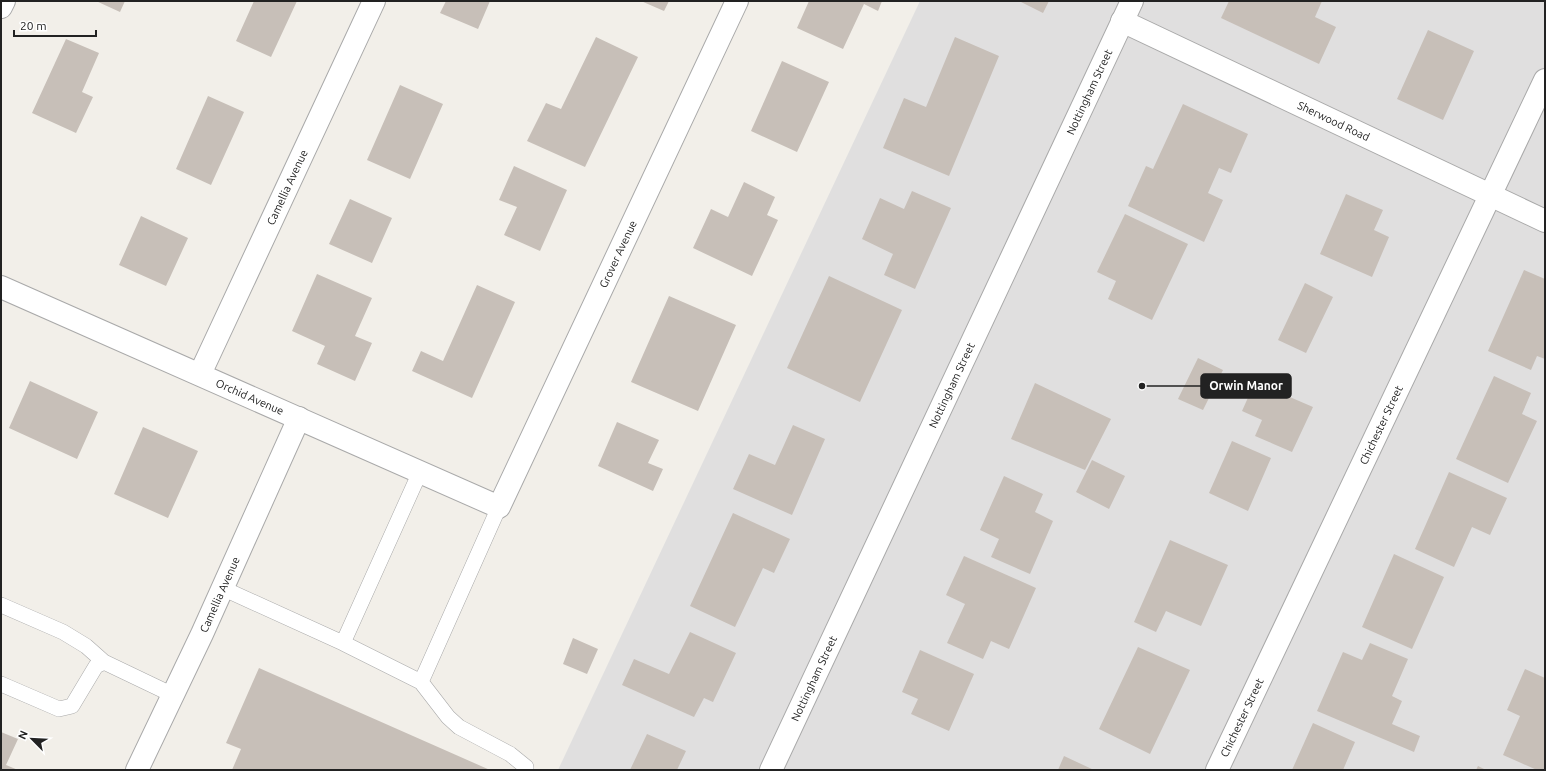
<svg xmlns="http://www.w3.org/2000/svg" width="1546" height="771" font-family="Ubuntu,sans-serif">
	<rect width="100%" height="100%" fill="#f2efe9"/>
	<path fill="#e0dfdf" d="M 920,1 L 1545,1 L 1545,770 L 558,770 Z"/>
	<path fill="#c7bfb8" d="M 96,1 L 125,1 L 120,12 Z
		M 254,1 L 297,1 L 271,57 L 236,41 Z
		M 446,1 L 490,1 L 478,29 L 440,13 Z
		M 641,1 L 669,1 L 664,11 Z
		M 809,1 L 882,1 L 878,11 L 864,4 L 843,49 L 797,28 Z
		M 1019,1 L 1049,1 L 1043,13 Z
		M 1229,1 L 1322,1 L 1315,17 L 1336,27 L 1319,64 L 1221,18 Z
		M 1428,30 L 1474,51 L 1443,120 L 1397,99 Z
		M 596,37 L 638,57 L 585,167 L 527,141 L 546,103 L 561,109 Z
		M 955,37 L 999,56 L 949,176 L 883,148 L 904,98 L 926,107 Z
		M 66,39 L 99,53 L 82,92 L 93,97 L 76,133 L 32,113 Z
		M 782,61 L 829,82 L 797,152 L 751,131 Z
		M 400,85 L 443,104 L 410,179 L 367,160 Z
		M 208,96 L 244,112 L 211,185 L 176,169 Z
		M 1183,104 L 1248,134 L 1231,173 L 1219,168 L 1208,193 L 1223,200 L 1204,242 L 1128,206 L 1146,166 L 1153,169 Z
		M 514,166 L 567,190 L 540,251 L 504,235 L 517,207 L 499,200 Z
		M 744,182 L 775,197 L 767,215 L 778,220 L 752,276 L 693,248 L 711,209 L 728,217 Z
		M 912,191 L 951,208 L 915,289 L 884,275 L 893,254 L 862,239 L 880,198 L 904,209 Z
		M 1346,194 L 1383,210 L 1374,230 L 1389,237 L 1372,277 L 1320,254 Z
		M 350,199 L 392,218 L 372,263 L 329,244 Z
		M 1125,214 L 1188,244 L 1152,320 L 1108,299 L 1116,281 L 1097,272 Z
		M 141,216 L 188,238 L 166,286 L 119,265 Z
		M 1524,270 L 1545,279 L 1545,359 L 1537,356 L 1531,370 L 1488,351 Z
		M 317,274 L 372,298 L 355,336 L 372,343 L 355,381 L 317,364 L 325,346 L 292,331 Z
		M 829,276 L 902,310 L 860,402 L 787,368 Z
		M 1305,283 L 1333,297 L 1306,353 L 1278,340 Z
		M 477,285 L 515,302 L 472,398 L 412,371 L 421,351 L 443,361 Z
		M 669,296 L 736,325 L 698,411 L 631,382 Z
		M 1198,358 L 1223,370 L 1203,410 L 1178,399 Z
		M 1494,376 L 1531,393 L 1522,414 L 1537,421 L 1508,483 L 1456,459 Z
		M 30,381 L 98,412 L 77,459 L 9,428 Z
		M 1255,382 L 1313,407 L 1292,452 L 1255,436 L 1262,420 L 1242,411 Z
		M 1035,383 L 1111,419 L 1085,470 L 1011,439 Z
		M 617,422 L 659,440 L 648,463 L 663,469 L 653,491 L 598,466 Z
		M 793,425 L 825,439 L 792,515 L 733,489 L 749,454 L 775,465 Z
		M 143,427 L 198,451 L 168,518 L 114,494 Z
		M 1232,441 L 1271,458 L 1248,511 L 1209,493 Z
		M 1092,460 L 1125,476 L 1109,509 L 1076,492 Z
		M 1449,472 L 1507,498 L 1490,535 L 1472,527 L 1454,567 L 1415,549 Z
		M 1004,476 L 1043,494 L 1035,512 L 1053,521 L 1030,574 L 991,557 L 999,539 L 980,530 Z
		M 733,513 L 790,539 L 774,573 L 763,568 L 735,627 L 690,606 Z
		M 1170,540 L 1228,565 L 1201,626 L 1166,611 L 1156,632 L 1134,622 Z
		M 1394,554 L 1444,577 L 1412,649 L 1362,627 Z
		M 964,556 L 1036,588 L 1009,649 L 991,641 L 983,659 L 947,643 L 965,604 L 946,595 Z
		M 690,632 L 736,653 L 713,702 L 704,698 L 694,717 L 622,685 L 634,659 L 669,674 Z
		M 573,638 L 598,649 L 587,674 L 563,664 Z
		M 1370,643 L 1408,659 L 1392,696 L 1402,701 L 1392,724 L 1420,736 L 1414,752 L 1317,711 L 1343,652 L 1362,660 Z
		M 1138,647 L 1190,670 L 1150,754 L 1099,729 Z
		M 920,650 L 974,674 L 949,731 L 911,714 L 918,699 L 902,692 Z
		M 259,668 L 490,770 L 232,770 L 241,749 L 226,743 Z
		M 1525,669 L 1545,678 L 1545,770 L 1537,770 L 1503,755 L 1520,716 L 1507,710 Z
		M 1313,723 L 1355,742 L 1343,770 L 1292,770 Z
		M 1,732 L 18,739 L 6,765 L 18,770 L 1,770 Z
		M 647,734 L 686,751 L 677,770 L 630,770 Z
		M 1064,756 L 1094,770 L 1058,770 Z
		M 1478,766 L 1486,770 L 1476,770 Z"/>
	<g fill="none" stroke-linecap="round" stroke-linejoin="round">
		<defs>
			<path id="service" d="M 222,588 L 343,643 L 421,682 L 448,717 L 459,727 L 510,754 L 526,767 L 526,770
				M 1,605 L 63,632 L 86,646 L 104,662
				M 343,643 L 420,472
				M 421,682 L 499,507
				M 1,684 L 59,709 L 72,706 L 96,666 L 104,662 L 173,695"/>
			<g id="minor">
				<path d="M 1,7 L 4,1"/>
				<path id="s1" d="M 1122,21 L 1545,221"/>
				<path id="s2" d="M 1,287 L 499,507 L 737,1"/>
				<path id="s3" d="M 200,374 L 374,1"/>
				<path id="s4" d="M 137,770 L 202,634 L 299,418"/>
				<path id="s5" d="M 771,770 L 1132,1"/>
				<path id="s6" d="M 1217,770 L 1545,80"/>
			</g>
		</defs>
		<use href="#service" stroke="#a9a9a9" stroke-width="16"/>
		<use href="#minor" stroke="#a9a9a9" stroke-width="24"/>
		<use href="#service" stroke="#fff" stroke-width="15"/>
		<use href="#minor" stroke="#fff" stroke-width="22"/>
	</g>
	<g text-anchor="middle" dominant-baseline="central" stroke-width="3" stroke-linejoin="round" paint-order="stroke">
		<g font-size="11" fill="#222" stroke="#fff">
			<text stroke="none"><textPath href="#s5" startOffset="749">Nottingham Street</textPath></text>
			<text stroke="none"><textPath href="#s1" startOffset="234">Sherwood Road</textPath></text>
			<text stroke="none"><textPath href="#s3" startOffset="206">Camellia Avenue</textPath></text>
			<text stroke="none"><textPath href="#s2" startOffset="824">Grover Avenue</textPath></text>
			<text stroke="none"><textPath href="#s5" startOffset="425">Nottingham Street</textPath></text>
			<text stroke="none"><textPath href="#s2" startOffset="272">Orchid Avenue</textPath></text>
			<text stroke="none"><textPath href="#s6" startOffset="382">Chichester Street</textPath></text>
			<text stroke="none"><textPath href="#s4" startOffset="194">Camellia Avenue</textPath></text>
			<text stroke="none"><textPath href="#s5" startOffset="101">Nottingham Street</textPath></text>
			<text stroke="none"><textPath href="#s6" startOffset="58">Chichester Street</textPath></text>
		</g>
	</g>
	<path fill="none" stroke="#222" stroke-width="1.5" d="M1142 386L1201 386"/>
	<circle fill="#222" stroke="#fff" stroke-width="1.5" cx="1142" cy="386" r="4"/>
	<rect fill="#222" stroke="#222" stroke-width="1.5" x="1201" y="374" width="90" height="24" rx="4"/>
	<g font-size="12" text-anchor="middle" font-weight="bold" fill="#fff">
		<text x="1246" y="390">Orwin Manor</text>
	</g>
	<rect width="1546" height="771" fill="none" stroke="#222222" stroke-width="4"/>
	<g transform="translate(32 739) rotate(294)" stroke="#ffffff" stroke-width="3" paint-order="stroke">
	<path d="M0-3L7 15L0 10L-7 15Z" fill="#222222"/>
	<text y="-6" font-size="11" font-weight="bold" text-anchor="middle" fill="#222222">N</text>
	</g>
	<path d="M14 30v6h82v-6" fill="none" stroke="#222222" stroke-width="2"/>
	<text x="20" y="30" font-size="12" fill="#222222" stroke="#ffffff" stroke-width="3" paint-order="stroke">20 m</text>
</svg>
